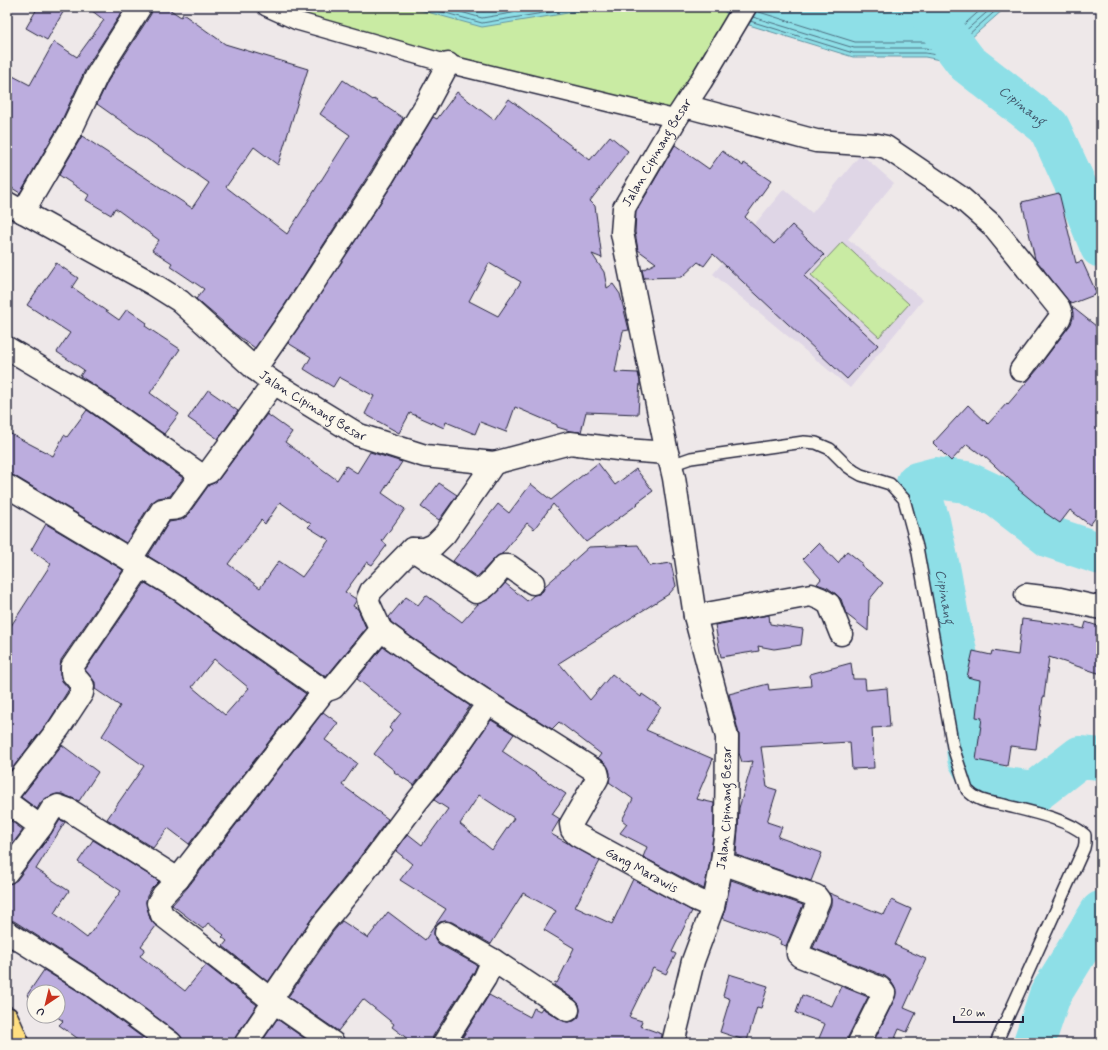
<svg xmlns="http://www.w3.org/2000/svg" width="1108" height="1050" font-family="Mynerve,sans-serif">
	<rect width="100%" height="100%" fill="#eee8e9"/>
	<filter id="ink" filterUnits="userSpaceOnUse"><feTurbulence type="fractalNoise" baseFrequency=".025" numOctaves="2"/><feDisplacementMap in="SourceGraphic" scale="8" xChannelSelector="R" yChannelSelector="G"/><feConvolveMatrix kernelMatrix="1 2 1 2 8 2 1 2 1" color-interpolation-filters="sRGB"/></filter>
	<g filter="url(#ink)">
		<path fill="#dfd6e6" d="M 861,154 L 894,183 L 848,239 L 923,300 L 850,388 L 713,274 L 784,189 L 812,213 Z"/>
		<path fill="#c9eba3" stroke="#76866f" d="M 266,7 L 745,7 L 676,119 Z
			M 842,242 L 909,304 L 879,337 L 811,275 Z"/>
		<path fill="#8edfe7" stroke="#6393a2" d="M 409,7 L 605,7 L 482,27 Z
			M 719,7 L 1008,7 L 1004,9 L 945,61 L 925,57 L 853,57 L 736,21 Z"/>
		<g fill="none" stroke-linecap="round" stroke-linejoin="round">
			<path stroke="#4d6e80" stroke-width="1" d="M 424,7 L 482,23 L 580,7
				M 443,7 L 482,18 L 548,7
				M 466,7 L 483,11 L 511,7
				M 756,11 L 855,42 L 925,42 L 941,45 L 984,7
				M 753,17 L 854,48 L 925,48 L 942,51 L 993,7
				M 750,21 L 853,53 L 925,53 L 944,56 L 1000,7"/>
			<g stroke="#8edfe7" stroke-width="42">
				<path id="s1" d="M 925,7 L 967,63 L 1049,127 L 1076,186 L 1101,247"/>
				<path id="s2" d="M 1101,554 L 1050,537 L 998,497 L 966,482 L 936,478 L 917,483 L 929,521 L 940,572 L 948,617 L 956,651 L 962,693 L 968,758 L 979,777 L 998,787 L 1035,792 L 1080,757 L 1101,759"/>
				<path d="M 1034,1043 L 1050,995 L 1101,912"/>
			</g>
		</g>
		<path fill="#bcadde" stroke="#22223b" fill-rule="evenodd" d="M 38,7 L 66,7 L 47,40 L 26,28 Z
			M 87,7 L 125,7 L 86,68 L 60,124 L 20,193 L 7,185 L 7,73 L 30,85 L 54,42 L 77,57 L 104,20 Z
			M 152,7 L 166,7 L 181,17 L 183,14 L 225,44 L 308,69 L 278,165 L 254,147 L 226,187 L 287,234 L 350,135 L 320,114 L 343,80 L 373,100 L 374,99 L 403,118 L 371,171 L 284,306 L 255,348 L 234,333 L 222,323 L 223,322 L 196,299 L 204,289 L 170,266 L 172,263 L 152,250 L 159,240 L 115,208 L 111,215 L 86,200 L 89,195 L 59,175 L 82,136 L 192,208 L 209,183 L 97,104 L 108,81 L 151,14 Z
			M 457,92 L 494,120 L 509,99 L 590,160 L 610,136 L 628,151 L 590,201 L 595,206 L 602,258 L 592,254 L 604,272 L 607,288 L 613,284 L 620,294 L 629,330 L 623,331 L 615,372 L 638,373 L 640,381 L 638,414 L 586,412 L 581,432 L 570,431 L 557,427 L 557,425 L 515,407 L 506,432 L 480,422 L 475,434 L 446,422 L 444,428 L 410,413 L 399,433 L 365,414 L 374,396 L 339,377 L 333,387 L 304,369 L 311,357 L 288,343 L 392,185 L 433,117 L 437,119 ZM 489,263 L 521,282 L 498,316 L 469,301 Z
			M 675,145 L 709,169 L 722,151 L 743,166 L 744,163 L 771,181 L 745,217 L 774,244 L 792,225 L 824,255 L 804,276 L 878,345 L 847,379 L 713,254 L 704,266 L 698,262 L 682,277 L 644,278 L 642,270 L 656,263 L 638,250 L 635,232 L 636,212 Z
			M 1059,193 L 1076,263 L 1082,261 L 1097,294 L 1071,304 L 1044,270 L 1043,267 L 1042,267 L 1035,259 L 1022,202 Z
			M 56,263 L 78,278 L 72,287 L 119,320 L 127,309 L 147,323 L 145,326 L 180,349 L 150,393 L 179,414 L 164,434 L 97,387 L 80,376 L 84,370 L 57,352 L 70,333 L 27,305 Z
			M 1072,307 L 1101,330 L 1101,510 L 1090,525 L 1070,510 L 1060,523 L 1044,512 L 1045,511 L 1018,489 L 1019,488 L 983,455 L 983,456 L 967,444 L 951,461 L 933,443 L 968,405 L 988,424 L 1007,403 L 1008,404 L 1044,362 L 1043,361 L 1071,324 L 1073,318 Z
			M 208,390 L 238,411 L 218,439 L 188,418 Z
			M 87,410 L 183,478 L 170,496 L 158,498 L 151,503 L 126,543 L 13,475 L 7,474 L 7,432 L 53,456 L 64,435 L 67,437 Z
			M 267,414 L 292,432 L 285,442 L 337,480 L 346,466 L 357,473 L 370,452 L 402,462 L 382,493 L 405,509 L 382,541 L 387,545 L 372,565 L 367,562 L 345,592 L 356,599 L 356,601 L 353,606 L 358,609 L 366,628 L 326,677 L 186,579 L 148,556 L 169,522 L 181,520 L 187,516 L 209,485 L 214,483 L 219,479 ZM 280,502 L 311,524 L 308,527 L 329,540 L 302,577 L 279,561 L 260,588 L 228,564 L 261,520 L 265,524 Z
			M 598,463 L 615,485 L 636,469 L 653,491 L 637,503 L 638,504 L 586,542 L 553,504 L 534,529 L 527,523 L 502,554 L 499,555 L 495,558 L 477,577 L 453,561 L 498,504 L 509,513 L 531,484 L 551,500 Z
			M 439,483 L 457,495 L 439,520 L 421,507 Z
			M 46,524 L 123,570 L 61,660 L 60,667 L 60,674 L 62,681 L 69,689 L 49,721 L 7,775 L 7,632 L 51,564 L 31,550 Z
			M 819,543 L 838,563 L 847,551 L 862,563 L 861,565 L 883,583 L 869,600 L 868,631 L 846,614 L 841,599 L 836,594 L 828,588 L 817,584 L 821,579 L 803,559 Z
			M 638,545 L 650,566 L 671,563 L 676,586 L 669,594 L 559,663 L 590,700 L 612,674 L 641,697 L 642,694 L 661,707 L 646,730 L 713,759 L 696,799 L 714,803 L 714,827 L 710,861 L 704,889 L 643,857 L 647,847 L 620,833 L 627,824 L 622,820 L 633,799 L 609,782 L 610,773 L 609,769 L 604,762 L 598,758 L 601,754 L 559,722 L 552,729 L 495,693 L 414,639 L 391,622 L 389,617 L 406,597 L 418,605 L 426,595 L 462,622 L 478,604 L 485,601 L 491,598 L 505,583 L 527,601 L 534,595 L 539,594 L 543,591 L 545,586 L 589,547 Z
			M 145,583 L 172,599 L 306,694 L 189,844 L 168,828 L 153,848 L 107,819 L 144,766 L 102,736 L 111,722 L 110,722 L 120,706 L 95,689 L 95,682 L 85,670 ZM 214,659 L 249,688 L 225,715 L 192,687 Z
			M 769,615 L 770,624 L 803,629 L 801,645 L 774,649 L 758,646 L 759,651 L 721,657 L 715,625 Z
			M 1022,619 L 1068,625 L 1084,629 L 1086,622 L 1101,627 L 1101,674 L 1049,657 L 1044,697 L 1043,697 L 1036,749 L 1010,746 L 1007,766 L 976,760 L 982,718 L 976,717 L 980,680 L 967,677 L 973,651 L 991,655 L 992,651 L 1018,655 Z
			M 383,647 L 470,706 L 426,770 L 414,785 L 394,772 L 395,771 L 374,754 L 392,731 L 389,728 L 401,713 L 357,679 Z
			M 851,663 L 853,679 L 865,679 L 866,690 L 887,688 L 890,727 L 872,728 L 874,768 L 852,769 L 850,742 L 761,747 L 767,787 L 777,790 L 767,822 L 782,827 L 778,837 L 822,853 L 811,881 L 736,855 L 738,829 L 739,808 L 753,761 L 742,762 L 739,753 L 739,734 L 729,694 L 768,684 L 769,690 L 811,686 L 810,674 Z
			M 323,712 L 338,723 L 325,740 L 357,763 L 342,785 L 388,819 L 344,878 L 312,918 L 268,982 L 223,946 L 227,941 L 222,937 L 224,935 L 208,923 L 203,929 L 172,905 L 188,887 Z
			M 491,720 L 514,734 L 502,751 L 566,794 L 552,814 L 560,819 L 551,834 L 600,861 L 575,907 L 612,924 L 633,879 L 692,911 L 672,952 L 676,954 L 666,974 L 653,968 L 629,1017 L 642,1021 L 640,1026 L 662,1034 L 661,1043 L 459,1043 L 489,995 L 530,1017 L 534,1008 L 540,1011 L 542,1008 L 561,1020 L 567,1022 L 574,1021 L 579,1017 L 580,1010 L 579,1004 L 575,1000 L 554,985 L 555,982 L 557,983 L 574,948 L 544,930 L 556,911 L 523,893 L 491,944 L 452,922 L 446,921 L 440,922 L 435,926 L 434,933 L 435,939 L 439,944 L 477,965 L 474,972 L 433,1036 L 432,1043 L 413,1043 L 392,1027 L 394,1024 L 363,999 L 338,1031 L 288,997 L 332,933 L 342,921 L 368,938 L 388,912 L 425,940 L 446,909 L 400,880 L 412,864 L 396,851 L 408,834 L 422,845 L 448,809 L 434,800 L 446,785 ZM 479,795 L 514,818 L 492,850 L 460,824 Z
			M 62,745 L 98,772 L 79,801 L 62,794 L 57,794 L 46,798 L 41,802 L 37,809 L 21,797 Z
			M 7,818 L 23,830 L 7,851 Z
			M 60,820 L 65,822 L 36,869 L 69,891 L 54,913 L 87,938 L 121,891 L 78,862 L 93,840 L 159,881 L 152,888 L 147,896 L 146,902 L 150,919 L 156,926 L 141,946 L 145,949 L 140,956 L 185,991 L 206,965 L 257,1005 L 236,1036 L 234,1043 L 183,1043 L 182,1038 L 178,1033 L 100,976 L 14,921 L 7,920 L 7,884 L 12,883 L 17,880 L 51,834 Z
			M 731,880 L 803,905 L 786,946 L 780,944 L 781,940 L 722,918 L 725,910 Z
			M 829,893 L 884,915 L 891,900 L 911,909 L 895,945 L 926,959 L 904,1008 L 916,1013 L 907,1032 L 899,1029 L 893,1043 L 873,1043 L 895,998 L 896,991 L 894,986 L 890,980 L 885,976 L 813,948 L 831,905 L 831,899 Z
			M 44,970 L 86,996 L 150,1043 L 84,1043 L 59,1025 L 63,1021 L 56,1016 L 58,1016 L 58,992 L 34,992 L 34,1000 L 27,995 Z
			M 729,974 L 768,986 L 761,1008 L 757,1007 L 747,1041 L 720,1032 L 730,999 L 723,996 Z
			M 841,986 L 868,997 L 848,1037 L 847,1043 L 817,1043 L 825,1024 L 796,1013 L 802,995 L 832,1006 Z
			M 277,1019 L 311,1043 L 261,1043 Z"/>
		<g fill="none" stroke-linecap="round" stroke-linejoin="round">
			<defs>
				<path id="service" d="M 671,465 L 691,458 L 804,442 L 816,443 L 830,449 L 847,466 L 854,471 L 861,475 L 890,484 L 904,499 L 917,547 L 953,747 L 967,790 C 978,802 989,802 1004,805 C 1027,811 1068,819 1085,835 L 1085,843 L 1084,848 L 996,1043"/>
				<path id="pedestrian" d="M 266,7 L 297,21 L 448,64 L 676,119"/>
				<g id="minor">
					<path d="M 685,106 L 816,141 L 877,145 L 886,147 L 960,197 L 991,224 L 1059,308 L 1061,314 L 1059,319 L 1021,370"/>
					<path id="s3" d="M 7,203 L 153,284 L 180,301 L 255,369 L 274,383 L 359,435 L 425,456 L 494,463 L 570,443 L 626,450 L 667,453"/>
					<path d="M 23,212 L 71,130 L 97,75 L 112,51 L 140,7"/>
					<path d="M 7,348 L 90,397 L 201,475"/>
					<path d="M 255,369 L 294,313 L 382,178 L 426,105 L 448,64"/>
					<path d="M 7,486 L 179,589 L 324,691 L 178,879 L 163,895 L 158,903 L 162,915 L 274,1002 L 333,1043"/>
					<path d="M 412,549 L 476,592 C 488,588 496,574 504,566 L 509,566 L 533,583"/>
					<path d="M 130,560 L 162,510 C 167,508 172,510 177,508 L 201,475 L 209,472 L 274,383"/>
					<path d="M 1026,595 L 1060,599 L 1101,608"/>
					<path d="M 695,616 L 811,595 L 821,599 L 829,604 L 841,634"/>
					<path d="M 324,691 L 333,688 L 381,630 L 369,604 L 368,598 L 371,591 L 412,549 L 425,549 L 434,545 L 445,534 L 494,463"/>
					<path id="s4" d="M 488,703 L 597,772 L 598,776 L 597,779 L 571,824 L 572,830 L 577,835 L 695,899 L 713,907"/>
					<path d="M 7,795 L 59,728 L 82,693 L 83,686 L 72,673 L 72,667 L 141,566"/>
					<path d="M 7,802 L 41,827"/>
					<path d="M 722,863 L 816,896 L 819,900 L 798,950 L 798,954 L 800,956 L 880,988 L 884,993 L 859,1043"/>
					<path d="M 7,872 L 41,827 L 52,809 L 58,806 L 69,810 L 178,879"/>
					<path d="M 7,932 L 93,986 L 121,1006 L 171,1043"/>
					<path d="M 446,933 L 493,960 L 568,1010"/>
					<path d="M 246,1043 L 274,1002 L 274,994 L 276,992 L 322,925 L 354,886 L 418,800 L 436,778 L 488,703 L 407,649 L 381,630"/>
					<path d="M 444,1043 L 485,978 L 493,960"/>
					<path id="s5" d="M 673,1043 L 693,961 L 713,907 L 722,863 L 726,828 L 727,737 L 695,616 L 674,478 L 671,465 L 667,453 L 622,233 L 624,208 L 676,119 L 701,81 L 745,7"/>
				</g>
				<path id="primary" d="M 7,1018 L 18,1043"/>
			</defs>
			<use href="#service" stroke="#22223b" stroke-width="14"/>
			<use href="#pedestrian" stroke="#22223b" stroke-width="20"/>
			<use href="#minor" stroke="#22223b" stroke-width="25"/>
			<use href="#primary" stroke="#22223b" stroke-width="25"/>
			<use href="#service" stroke="#fbf7ec" stroke-width="11"/>
			<use href="#pedestrian" stroke="#fbf7ec" stroke-width="17"/>
			<use href="#minor" stroke="#fbf7ec" stroke-width="22"/>
			<use href="#primary" stroke="#ffdf80" stroke-width="22"/>
		</g>
	</g>
	<g text-anchor="middle" dominant-baseline="central" stroke-width="3.5" stroke-linejoin="round" paint-order="stroke">
		<g font-size="13" fill="#22223b" stroke="#fbf7ec">
			<text stroke="none"><textPath href="#s5" startOffset="918">Jalan Cipinang Besar</textPath></text>
			<text stroke="none"><textPath href="#s3" startOffset="369">Jalan Cipinang Besar</textPath></text>
			<text stroke="none"><textPath href="#s5" startOffset="242">Jalan Cipinang Besar</textPath></text>
			<text stroke="none"><textPath href="#s4" startOffset="275">Gang Marawis</textPath></text>
		</g>
		<g font-size="14" font-style="italic" fill="#425b6f" stroke="#fbf7ec">
			<text stroke="none"><textPath href="#s1" startOffset="140">Cipinang</textPath></text>
			<text stroke="none"><textPath href="#s2" startOffset="322">Cipinang</textPath></text>
		</g>
	</g>
	<rect width="1108" height="1050" fill="none" stroke="#fbf7ec" stroke-width="24"/>
	<rect x="12" y="12" width="1084" height="1026" fill="none" stroke="#22223b" stroke-width="1.5" filter="url(#ink)"/>
	<g transform="translate(46 1004) rotate(215)"><circle r="19" fill="#fbf7ec" stroke="#a4a2a5"/>
	<path d="M0-3L7 15L0 10L-7 15Z" fill="#c8321e"/>
	<text y="-6" font-size="11" font-weight="bold" text-anchor="middle" fill="#22223b">U</text>
	</g>
	<path d="M954 1016v6h69v-6" fill="none" stroke="#22223b" stroke-width="2"/>
	<text x="960" y="1016" font-size="12" fill="#22223b" stroke="#fbf7ec" stroke-width="3" paint-order="stroke">20 m</text>
</svg>
